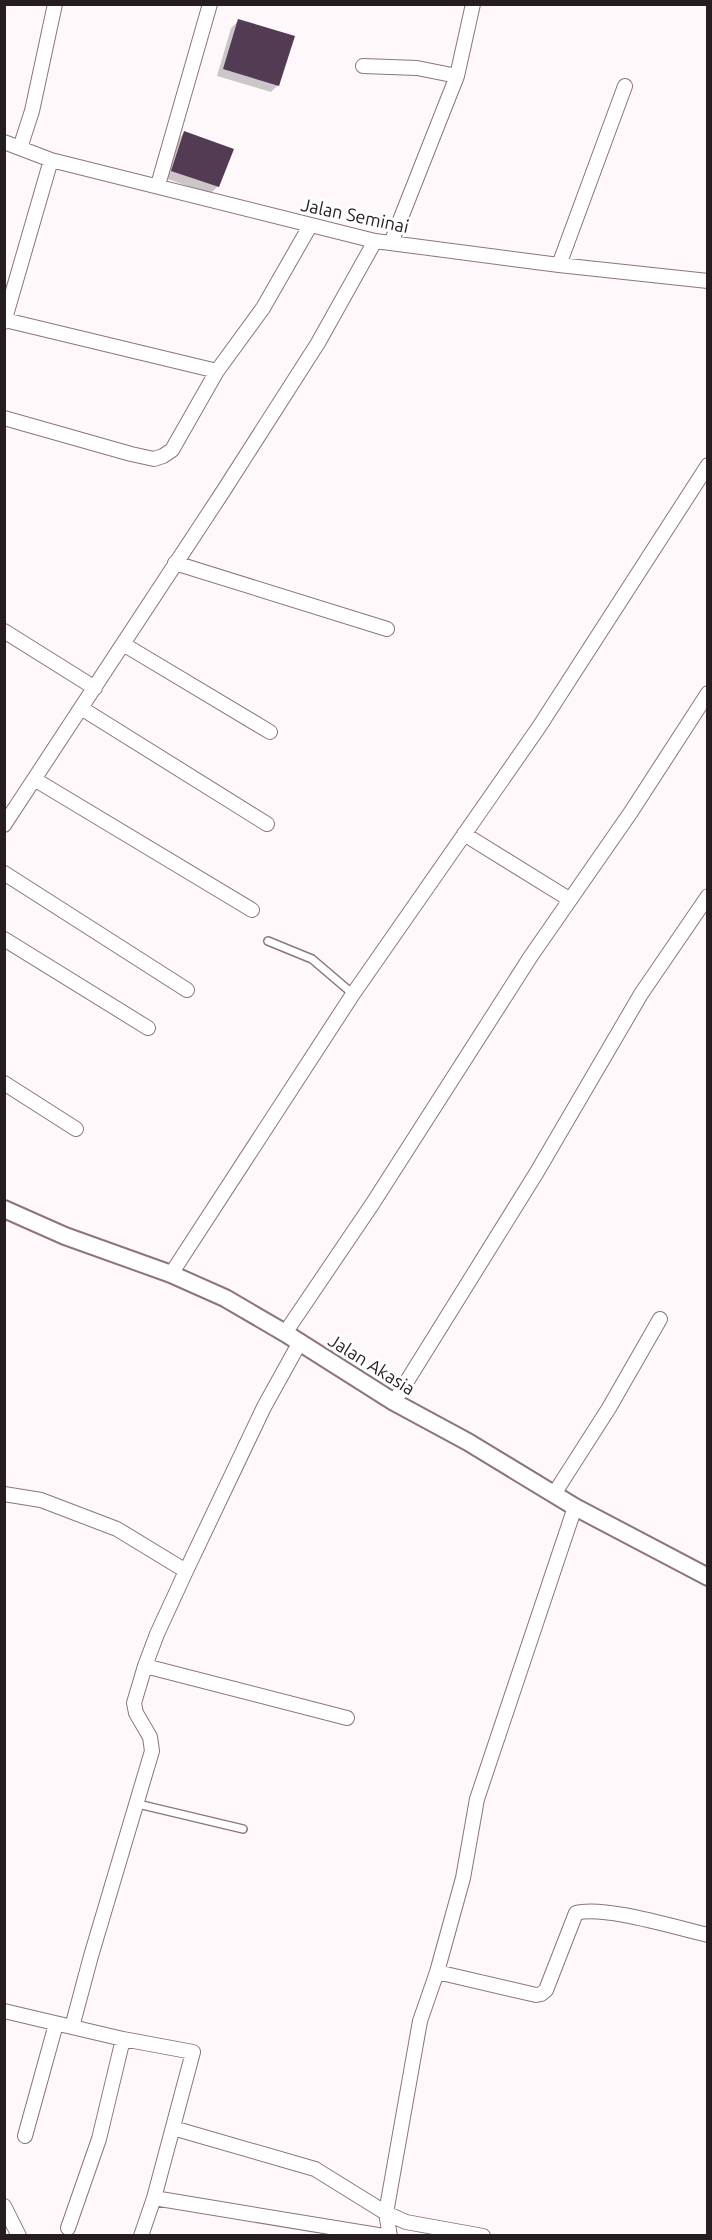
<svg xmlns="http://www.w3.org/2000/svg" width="712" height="2240" font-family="Ubuntu,sans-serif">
	<rect width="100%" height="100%" fill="#fef8fa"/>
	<path fill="#0003" d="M 238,21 L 278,85 L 271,92 L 217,76 L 231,28 Z
		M 184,133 L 218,186 L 210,194 L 165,178 L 177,140 Z"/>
	<path fill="#533b53" d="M 238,19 L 295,36 L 279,86 L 223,69 Z
		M 184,131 L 234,149 L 219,187 L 171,171 Z"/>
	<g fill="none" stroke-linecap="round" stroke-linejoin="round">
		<defs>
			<path id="service" d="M 268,941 L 312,959 L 353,994
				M 138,1804 L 243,1829"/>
			<path id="minor" d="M 363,66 L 417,68 L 457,76
				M 4,142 L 51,160 L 375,241 L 559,265 L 708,281
				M 20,148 L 32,111 L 55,4
				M 158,185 L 210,4
				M 391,243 L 457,76 L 473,4
				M 559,265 L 625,86
				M 5,320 L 217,371
				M 4,322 L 51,160
				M 4,418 L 131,454 L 154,459 L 163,456 L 172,450 L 217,371 L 263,308 L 310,226
				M 175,563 L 387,629
				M 4,631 L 95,688
				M 123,644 L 270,732
				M 81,708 L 267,824
				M 34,779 L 252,910
				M 4,825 L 224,490 L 318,343 L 375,241
				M 464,834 L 569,899
				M 4,873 L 187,990
				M 4,939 L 148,1028
				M 4,1083 L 76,1129
				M 171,1274 L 353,994 L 539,727 L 708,465
				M 285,1333 L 373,1203 L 531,956 L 631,812 L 708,693
				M 394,1402 L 537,1172 L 641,994 L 708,896
				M 4,1494 L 41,1500 L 117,1529 L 186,1571
				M 554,1494 L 609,1408 L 660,1319
				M 145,1666 L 347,1718
				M 437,1972 L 536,1995 L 541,1994 L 546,1990 L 576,1913 C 603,1905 677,1928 708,1935
				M 4,2011 L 123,2039 L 193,2052 L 154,2198 L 141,2236
				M 72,2027 L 91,1956 L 152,1751 L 150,1737 L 136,1713 L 134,1703 L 145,1666 L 157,1634 L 186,1571 L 264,1407 L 300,1342
				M 173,2128 L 315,2169 L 386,2213 L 406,2222 L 483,2236
				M 25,2136 L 56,2024
				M 154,2198 L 384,2236
				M 4,2206 L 19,2236
				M 68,2228 L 99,2139 L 123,2039
				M 390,2236 L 386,2213 L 420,2021 L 437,1972 L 463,1878 L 477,1799 L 575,1507"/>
			<path id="tertiary" d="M 4,1209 L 65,1236 L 171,1274 L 225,1298 L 285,1333 L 394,1402 L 468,1442 L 575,1507 L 708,1577"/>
		</defs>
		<use href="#service" stroke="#8c757d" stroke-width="10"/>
		<use href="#minor" stroke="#8c757d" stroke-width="16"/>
		<use href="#tertiary" stroke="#8c757d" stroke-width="20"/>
		<use href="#service" stroke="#fff" stroke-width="7"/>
		<use href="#minor" stroke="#fff" stroke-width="14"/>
		<use href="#tertiary" stroke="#fff" stroke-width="16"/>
	</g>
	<g text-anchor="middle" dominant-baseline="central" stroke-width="6" stroke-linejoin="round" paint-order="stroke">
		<g font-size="18" fill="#261d20" stroke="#fff">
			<text transform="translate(355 215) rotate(12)">Jalan Seminai</text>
			<text transform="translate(372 1364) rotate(32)">Jalan Akasia</text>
		</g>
	</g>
	<rect width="712" height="2240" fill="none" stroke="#261d20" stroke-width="12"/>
</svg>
